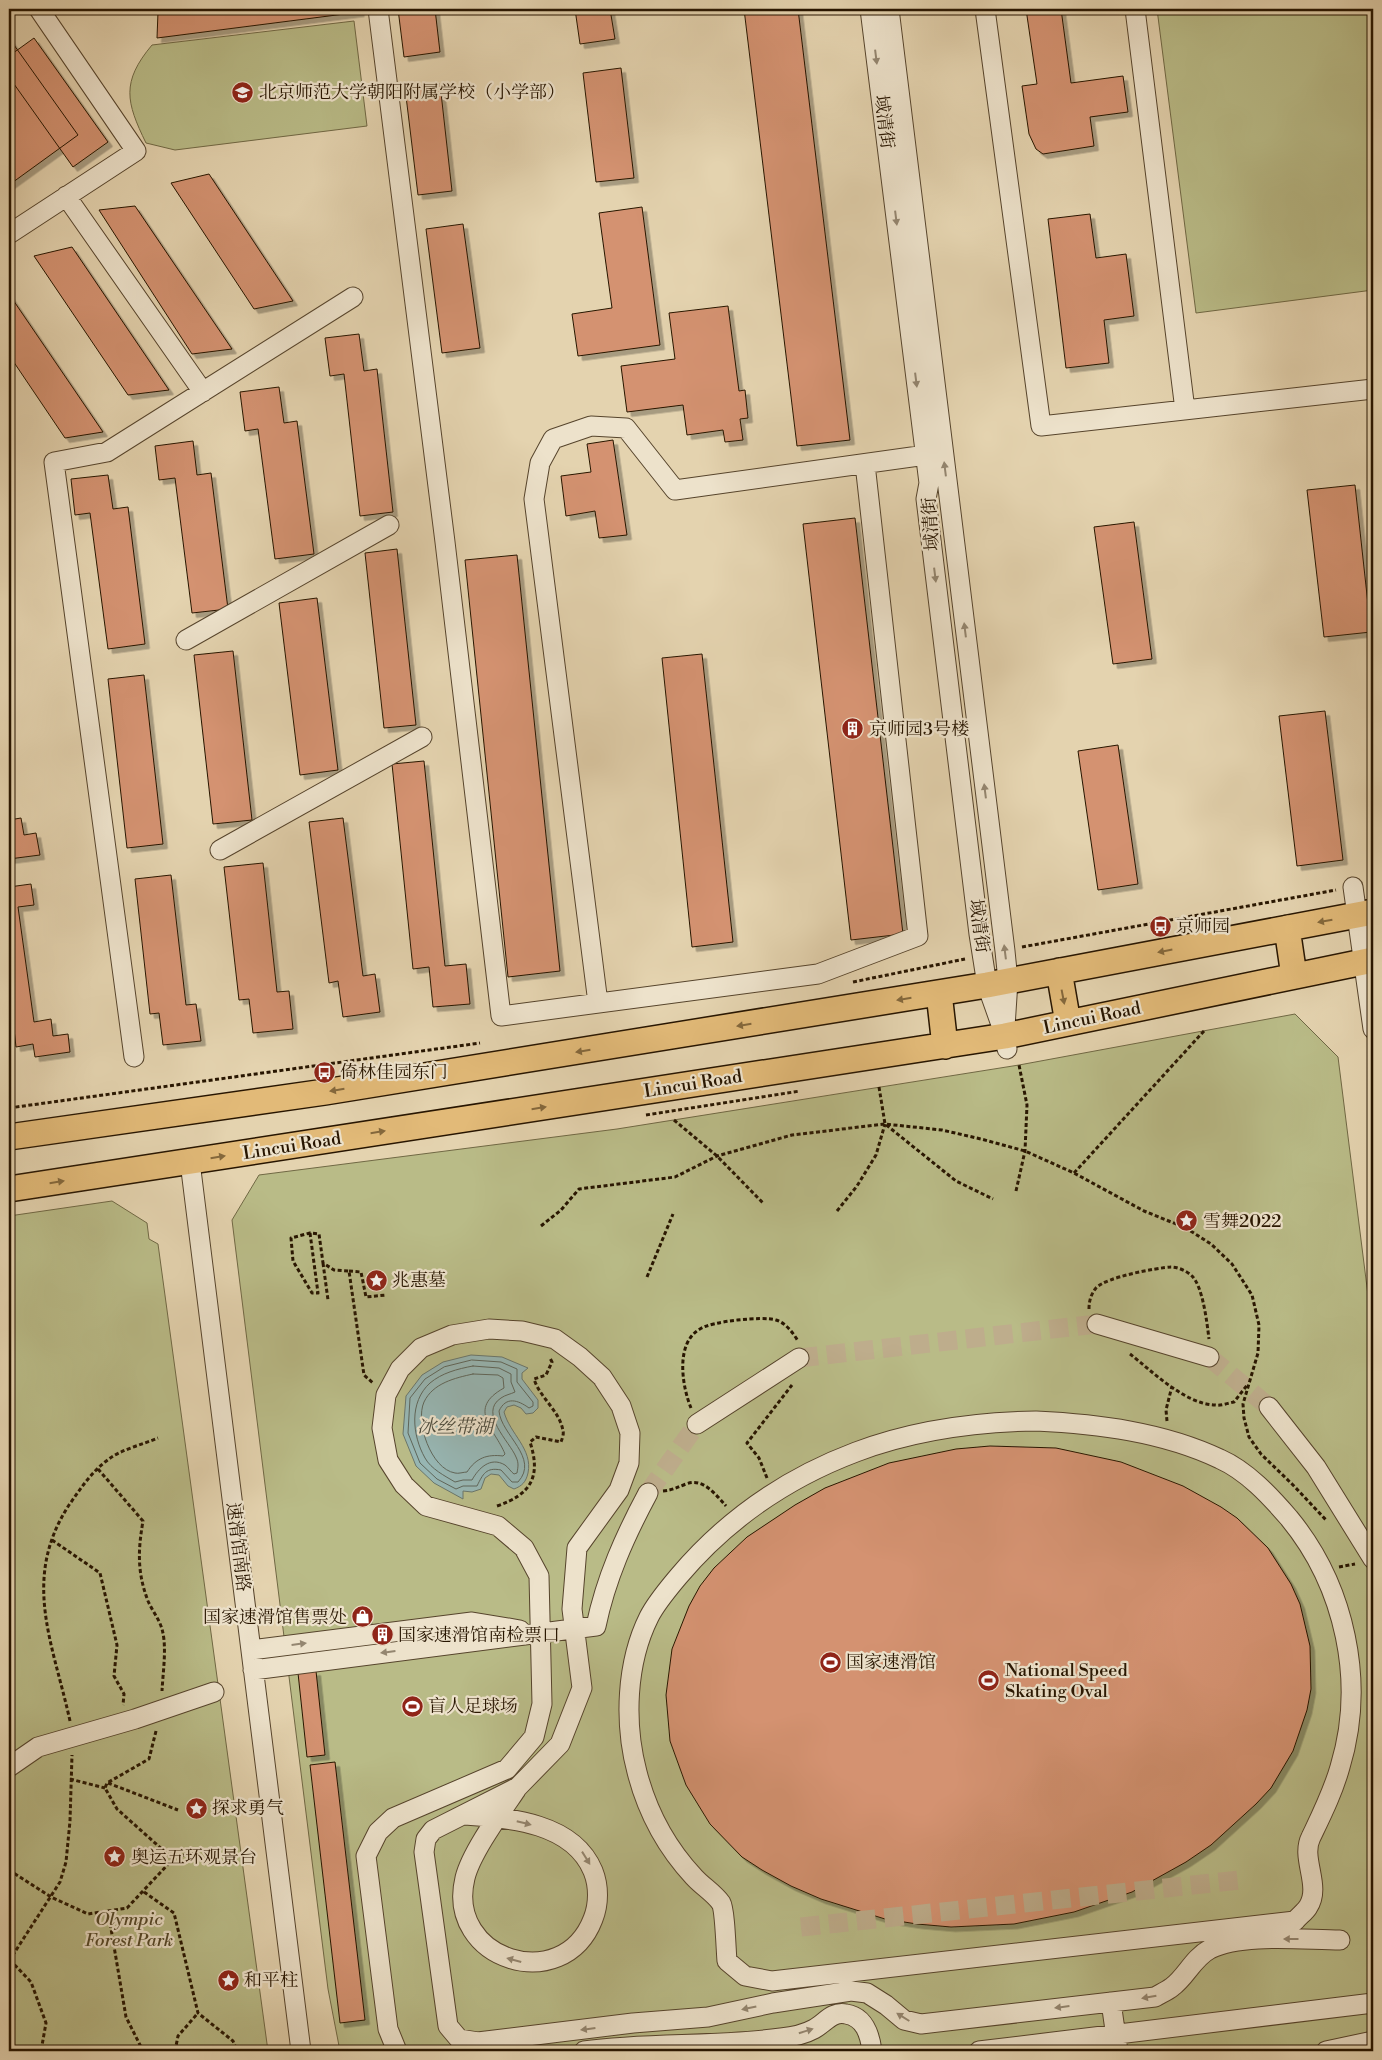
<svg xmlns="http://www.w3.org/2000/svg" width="1382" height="2060" font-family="'Libre Bodoni','Noto Serif SC',serif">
	<defs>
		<filter id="shadow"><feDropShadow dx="4.5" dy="4.5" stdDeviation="0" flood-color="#0004"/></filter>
	</defs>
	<rect width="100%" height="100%" fill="#e4d3af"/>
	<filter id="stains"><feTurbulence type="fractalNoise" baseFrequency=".004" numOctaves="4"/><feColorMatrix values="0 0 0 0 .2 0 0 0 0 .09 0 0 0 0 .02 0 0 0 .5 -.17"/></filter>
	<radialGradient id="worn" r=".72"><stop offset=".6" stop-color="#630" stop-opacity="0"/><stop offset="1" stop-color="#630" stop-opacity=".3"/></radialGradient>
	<path fill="#b9bb87" stroke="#706844" d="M 1157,9 L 1373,9 L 1373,290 L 1196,313 Z
		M 354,21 L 367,126 L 175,150 L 146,143 C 126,102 121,82 152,45 Z
		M 1295,1014 L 1338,1057 L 1373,1335 L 1373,2051 L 340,2051 L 328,1989 L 232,1220 L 259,1175 L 617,1129 L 1019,1065 Z
		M 112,1201 L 147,1223 L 149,1239 L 158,1244 L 268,2051 L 9,2051 L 9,1216 Z"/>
	<path fill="#97b6b3" stroke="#6a766b" d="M 471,1355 L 502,1357 L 528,1368 L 522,1373 L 522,1379 L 538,1400 L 538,1408 L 533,1413 L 526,1414 L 521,1408 L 514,1405 L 507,1407 L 504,1412 C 510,1434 533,1449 528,1473 C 526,1482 522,1486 514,1489 L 508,1486 L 499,1475 L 491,1474 L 485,1478 L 481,1489 L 472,1492 L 463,1491 L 463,1499 L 434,1483 L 416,1466 L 403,1434 L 406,1396 L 422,1375 L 443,1362 Z"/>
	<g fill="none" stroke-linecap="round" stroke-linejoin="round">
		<path stroke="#5f665a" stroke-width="1" d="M 472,1360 L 501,1362 L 517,1369 L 517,1382 L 533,1402 L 533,1406 L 529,1408 C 518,1400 506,1396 499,1411 C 501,1435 540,1458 518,1482 L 512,1482 L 501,1470 C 486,1467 483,1474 477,1486 L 463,1486 L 456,1489 L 437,1479 L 420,1463 L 408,1433 L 410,1398 L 425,1379 L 444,1367 Z
			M 473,1366 L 499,1368 L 511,1374 L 511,1382 L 515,1392 C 511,1394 505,1395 501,1398 C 478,1413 510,1442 516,1457 C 519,1463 518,1467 517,1473 L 514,1474 C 511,1472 509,1468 505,1465 C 490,1456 478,1469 472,1480 L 463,1480 L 455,1482 C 445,1476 431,1469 425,1458 C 412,1435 409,1402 430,1383 C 442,1373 457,1369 473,1366 Z
			M 473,1374 L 498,1375 L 503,1378 L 504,1388 C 466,1409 495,1429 505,1454 L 503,1456 C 487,1454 476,1458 467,1472 C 464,1472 458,1474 455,1473 C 431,1469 415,1422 424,1402 C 433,1383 455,1378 473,1374 Z"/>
	</g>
	<path fill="#d49271" stroke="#271500" filter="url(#shadow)" d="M 181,9 L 359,9 L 360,12 L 157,38 L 158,12 Z
		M 398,9 L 435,9 L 440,52 L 404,57 Z
		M 575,9 L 610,9 L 615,39 L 580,44 Z
		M 744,9 L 798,9 L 850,440 L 797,446 Z
		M 1026,9 L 1061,9 L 1071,83 L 1123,76 L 1128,112 L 1090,117 L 1094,146 L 1043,154 L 1036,149 L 1029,134 L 1022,86 L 1037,84 Z
		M 9,38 L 78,135 L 9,185 Z
		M 34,38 L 108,142 L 73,167 L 9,77 L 9,56 Z
		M 621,68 L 634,178 L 596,182 L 583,73 Z
		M 440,84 L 452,191 L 418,195 L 405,88 Z
		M 209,174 L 293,301 L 254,309 L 171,183 Z
		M 135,206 L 232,349 L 192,354 L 99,210 Z
		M 642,207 L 660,345 L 578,356 L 572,314 L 612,308 L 599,213 Z
		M 1090,214 L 1096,258 L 1126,254 L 1134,316 L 1104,320 L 1109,363 L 1066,368 L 1048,219 Z
		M 463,224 L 480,348 L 442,353 L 426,229 Z
		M 72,247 L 169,390 L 128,395 L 34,256 Z
		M 9,294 L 103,432 L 65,438 L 9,355 Z
		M 728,306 L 739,391 L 745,390 L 748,418 L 740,419 L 743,440 L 725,442 L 723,430 L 687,435 L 683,405 L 627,412 L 621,366 L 675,359 L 669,313 Z
		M 359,334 L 364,371 L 377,369 L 393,512 L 360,516 L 344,374 L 330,376 L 325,338 Z
		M 279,387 L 284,423 L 297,421 L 314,554 L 275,559 L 258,429 L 245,431 L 240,392 Z
		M 613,440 L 627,535 L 599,538 L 595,511 L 566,516 L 561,476 L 591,472 L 587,444 Z
		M 193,441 L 197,475 L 211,473 L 228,609 L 192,613 L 175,478 L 159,480 L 155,446 Z
		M 108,475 L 113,509 L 128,507 L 145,644 L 108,649 L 90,513 L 75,515 L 71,479 Z
		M 1355,485 L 1371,632 L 1324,637 L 1307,490 Z
		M 855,518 L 903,934 L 851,940 L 803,524 Z
		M 1134,522 L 1152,659 L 1113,664 L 1094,527 Z
		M 397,549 L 416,725 L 384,728 L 365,553 Z
		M 517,555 L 560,971 L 508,977 L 465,560 Z
		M 317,598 L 338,770 L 300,775 L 279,603 Z
		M 233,651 L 252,820 L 213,824 L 194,655 Z
		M 702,654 L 733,942 L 692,947 L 662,658 Z
		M 144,675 L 163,844 L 127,848 L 108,679 Z
		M 1325,711 L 1343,860 L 1297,866 L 1279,716 Z
		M 1118,745 L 1138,884 L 1098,890 L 1078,751 Z
		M 424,761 L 445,966 L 466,964 L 470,1004 L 433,1007 L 429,967 L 413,969 L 392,764 Z
		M 21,818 L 24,835 L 36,833 L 40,855 L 9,859 L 9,820 Z
		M 343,818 L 363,976 L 375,974 L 380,1012 L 343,1017 L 338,981 L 329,983 L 309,822 Z
		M 263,863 L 277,992 L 289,991 L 293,1029 L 253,1033 L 249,999 L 239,1000 L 224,867 Z
		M 171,875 L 186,1005 L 196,1004 L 201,1041 L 163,1045 L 159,1013 L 150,1014 L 135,879 Z
		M 31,884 L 34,905 L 18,907 L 34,1022 L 51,1019 L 53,1036 L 68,1034 L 70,1052 L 35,1057 L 33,1044 L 16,1047 L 14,1029 L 9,1030 L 9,887 Z
		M 990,1446 L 1056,1448 L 1121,1462 L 1183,1486 L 1221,1507 L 1237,1518 L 1268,1548 L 1291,1584 L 1300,1604 L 1310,1646 L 1311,1689 L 1307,1710 L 1293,1751 L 1271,1788 L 1256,1804 L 1211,1845 L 1186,1862 L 1132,1892 L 1074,1912 L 1014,1924 L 951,1927 L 917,1924 L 885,1919 L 821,1899 L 791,1886 L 762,1870 L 742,1857 L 710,1824 L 686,1785 L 670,1741 L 666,1695 L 672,1649 L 689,1606 L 700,1586 L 714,1568 L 747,1537 L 795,1505 L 825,1488 L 889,1463 L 956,1449 Z
		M 366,1607 L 368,1625 L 359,1626 L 357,1609 Z
		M 316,1671 L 325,1755 L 307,1757 L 298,1673 Z
		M 335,1762 L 365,2020 L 340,2023 L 310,1765 Z"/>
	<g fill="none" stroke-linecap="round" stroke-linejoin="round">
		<path stroke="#bead8c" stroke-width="19" stroke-dasharray="19 9" stroke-linecap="butt" d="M 1209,1357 L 1269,1407
			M 799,1358 L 1097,1324
			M 648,1493 L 697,1424
			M 801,1927 L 1240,1880"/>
		<defs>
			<path id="minor" d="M 378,9 L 445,542 L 501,1016 L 818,974 L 918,936 L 865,464
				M 870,9 L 929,483 L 926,499 L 979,934 L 987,985 L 1005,1036 L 1007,1049
				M 889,9 L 1005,951 L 1008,981 L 1005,1027
				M 985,9 L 1041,426 L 1373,389
				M 1135,9 L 1185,410
				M 66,196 L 203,392
				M 9,234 L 136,151 L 39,9
				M 186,640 L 389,525
				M 220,850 L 422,737
				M 1353,887 L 1373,1029
				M 598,1003 L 534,499 L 540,463 L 553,439 L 591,426 L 626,428 L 675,490 L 926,455
				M 134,1057 L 54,462 L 107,452 L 353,297
				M 190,1162 L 301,2051
				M 1097,1324 L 1209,1357
				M 1269,1407 L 1316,1467 L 1373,1559
				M 1036,1421 C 1098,1424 1163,1432 1220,1459 C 1247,1471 1270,1496 1289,1518 C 1345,1586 1366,1682 1340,1767 C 1333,1792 1322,1814 1311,1837 C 1300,1858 1322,1886 1308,1907 C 1305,1912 1299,1916 1295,1921 L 772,1981 L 745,1976 L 727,1961 C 726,1950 725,1910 721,1903 C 714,1893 702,1886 694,1877 C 667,1848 647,1811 637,1772 C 624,1723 626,1663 649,1617 C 656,1603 668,1589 678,1577 C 726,1520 787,1478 856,1452 C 914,1430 974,1422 1036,1421 Z
				M 697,1424 L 799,1358
				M 251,1650 L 472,1622 L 520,1630
				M 253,1670 L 596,1626 C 606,1578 625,1536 648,1493
				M 9,1767 L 38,1747 L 135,1719 L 214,1692
				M 465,1815 C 511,1818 573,1823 593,1871 C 599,1886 599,1904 593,1919 C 563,1997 445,1960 465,1878 C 471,1853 501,1812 516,1790
				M 1111,2002 L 1118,2051
				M 397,2051 L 388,2029 L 366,1856 L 378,1832 L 393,1818 L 507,1769 L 534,1737 L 542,1704 L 539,1576 L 524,1548 L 498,1526 L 426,1506 L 404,1485 L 388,1460 L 382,1428 L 386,1395 L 400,1369 L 421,1348 L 452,1335 L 489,1329 L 522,1331 L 555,1339 L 580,1357 L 602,1377 L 621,1406 L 630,1433 L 629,1463 L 619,1490 L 577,1548 L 572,1609 L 582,1688 L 560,1744 L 518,1787 L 433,1830 L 426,1839 L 424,1852 L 448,2026 L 459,2039 L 478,2042 L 633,2023 L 708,2017 L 773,2003 L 851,1991 L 867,1993 L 886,2005 L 904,2020 L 921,2024 L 1155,1997 C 1160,1994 1167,1991 1172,1987 C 1186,1977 1193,1958 1210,1949 C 1242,1933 1304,1940 1340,1940
				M 584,2051 C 649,2042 715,2047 781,2038 C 790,2037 805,2034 814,2029 C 825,2023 832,2011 846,2014 C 865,2017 870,2035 872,2051
				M 979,2051 L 1373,2003
				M 1326,2051 L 1373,2041"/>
			<path id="major" d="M 1287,928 L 1294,976
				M 1059,971 L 1068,1023
				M 939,993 L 945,1046
				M 9,1137 L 325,1092 L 987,985 L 1373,912
				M 9,1189 L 1005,1036 L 1373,960"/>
		</defs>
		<use href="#minor" stroke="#56442c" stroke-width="21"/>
		<use href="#major" stroke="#271500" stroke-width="28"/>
		<path stroke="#271500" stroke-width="3" stroke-dasharray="4 2.5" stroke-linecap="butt" d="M 1022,947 L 1336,890
			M 853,982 L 965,959
			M 879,1087 L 885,1124 L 956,1181 L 993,1199
			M 9,1108 L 480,1043
			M 646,1115 L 800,1091
			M 674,1120 L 717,1156 L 763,1203
			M 1074,1173 L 1204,1031
			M 1016,1191 L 1025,1151 L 1027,1105 L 1019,1065
			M 837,1211 L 857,1186 L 876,1155 L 885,1124
			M 541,1226 L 561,1210 L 579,1189 L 675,1177 L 717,1156 L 792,1135 L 885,1124 L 942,1130 L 981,1139 L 1025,1151 L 1074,1173 L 1144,1211 L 1186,1228 L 1211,1244 L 1232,1264 L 1252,1295 L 1259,1325 L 1258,1353 L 1243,1404 L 1244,1418 L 1249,1437 L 1261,1454 L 1293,1485 L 1327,1521
			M 310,1233 L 318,1293 L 312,1293 L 293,1261 L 291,1238 L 310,1233 L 319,1234 L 323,1263 L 334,1270 L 349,1271 L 364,1375 L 373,1383
			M 323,1263 L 328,1300
			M 349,1271 L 361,1272 L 366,1297 L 386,1295
			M 647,1277 L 673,1214
			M 1089,1309 C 1089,1301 1091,1294 1096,1288 C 1106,1277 1156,1268 1171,1267 C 1178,1267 1187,1271 1192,1276 C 1203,1287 1207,1323 1209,1339
			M 1130,1354 C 1153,1372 1185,1404 1215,1405 C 1221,1406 1228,1403 1234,1402 L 1248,1384
			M 691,1408 C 682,1386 675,1343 700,1329 C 712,1321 763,1316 776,1320 C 786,1323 793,1333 798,1341
			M 1167,1421 L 1166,1410 L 1172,1386
			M 98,1469 L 143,1521 C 138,1550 137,1572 148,1601 C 152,1610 159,1619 162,1629 C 167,1647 163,1671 162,1691
			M 767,1478 L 759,1458 L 747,1443 L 792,1385
			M 663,1491 C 673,1490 678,1487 686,1484 C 703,1477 716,1495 726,1506
			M 497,1506 C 532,1494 541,1476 530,1442 L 536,1437 L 561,1442 C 562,1439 564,1434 563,1431 C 560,1411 540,1398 534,1379 L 546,1375 L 552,1362 L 550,1358
			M 52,1540 L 100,1573 L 117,1645 L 114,1676 L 124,1694 L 123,1705
			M 1339,1567 L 1355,1564
			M 70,1721 C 53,1643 21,1579 69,1505 C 81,1488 92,1471 109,1459 C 120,1450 144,1444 158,1438
			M 156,1731 L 149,1759 L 107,1783 L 105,1788 L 117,1809 L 173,1859
			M 70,1779 L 105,1788
			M 108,1783 L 178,1810
			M 9,1870 L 51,1897 L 88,1914 L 127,1908 L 173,1859 L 195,1851
			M 144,1892 L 174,1913 L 198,2013 L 233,2041 L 237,2051
			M 108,1911 L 126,2017 L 143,2051
			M 10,1960 L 31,1982 L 46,2023 L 41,2051
			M 9,1961 L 60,1882 L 66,1862 L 70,1821 L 72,1755
			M 175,2051 L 178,2036 L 198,2013"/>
		<use href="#minor" stroke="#ede2cb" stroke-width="19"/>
		<use href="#major" stroke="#e2ba78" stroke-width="25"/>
	</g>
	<defs><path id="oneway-solid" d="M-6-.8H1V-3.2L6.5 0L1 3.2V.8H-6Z" transform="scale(1.25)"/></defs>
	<g fill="#948670">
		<use href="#oneway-solid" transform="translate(876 57) rotate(83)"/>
		<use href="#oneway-solid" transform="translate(896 218) rotate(83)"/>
		<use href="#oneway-solid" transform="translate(916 380) rotate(83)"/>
		<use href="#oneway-solid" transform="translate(945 469) rotate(-97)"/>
		<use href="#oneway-solid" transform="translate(935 575) rotate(83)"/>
		<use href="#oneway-solid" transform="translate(965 630) rotate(-97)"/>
		<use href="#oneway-solid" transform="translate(985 791) rotate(-97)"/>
		<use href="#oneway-solid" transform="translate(1005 952) rotate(-97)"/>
		<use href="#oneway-solid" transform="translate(299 1644) rotate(-7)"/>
		<use href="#oneway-solid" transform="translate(388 1652) rotate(173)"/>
		<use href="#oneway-solid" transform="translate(524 1823) rotate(14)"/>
		<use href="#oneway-solid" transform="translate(586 1858) rotate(58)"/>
		<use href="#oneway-solid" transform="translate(1291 1939) rotate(-180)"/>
		<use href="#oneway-solid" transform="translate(514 1960) rotate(-165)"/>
		<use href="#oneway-solid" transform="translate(1149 1997) rotate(170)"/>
		<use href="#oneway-solid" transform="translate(1062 2007) rotate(173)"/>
		<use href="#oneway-solid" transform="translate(749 2008) rotate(168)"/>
		<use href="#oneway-solid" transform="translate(903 2017) rotate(-148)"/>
		<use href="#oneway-solid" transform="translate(588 2029) rotate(173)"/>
		<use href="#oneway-solid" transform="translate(806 2031) rotate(-17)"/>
	</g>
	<g fill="#84683c">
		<use href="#oneway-solid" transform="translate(1325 921) rotate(170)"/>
		<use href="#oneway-solid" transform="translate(1165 951) rotate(169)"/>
		<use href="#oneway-solid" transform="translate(1063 997) rotate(79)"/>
		<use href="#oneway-solid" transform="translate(904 999) rotate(171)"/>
		<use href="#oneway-solid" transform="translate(744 1025) rotate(171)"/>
		<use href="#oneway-solid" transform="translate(583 1051) rotate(171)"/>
		<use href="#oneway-solid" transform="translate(337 1090) rotate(171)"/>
		<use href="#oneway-solid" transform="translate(539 1108) rotate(-9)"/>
		<use href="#oneway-solid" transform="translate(378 1132) rotate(-9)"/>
		<use href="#oneway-solid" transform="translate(218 1157) rotate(-9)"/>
		<use href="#oneway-solid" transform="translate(57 1182) rotate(-9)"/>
	</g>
	<defs>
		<symbol id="school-disc" viewBox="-11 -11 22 22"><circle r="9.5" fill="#8f2418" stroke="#ede2cb"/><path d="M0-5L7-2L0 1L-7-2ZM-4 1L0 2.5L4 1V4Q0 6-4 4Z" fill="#fff"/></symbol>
		<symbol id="building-disc" viewBox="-11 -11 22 22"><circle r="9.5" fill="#8f2418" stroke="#ede2cb"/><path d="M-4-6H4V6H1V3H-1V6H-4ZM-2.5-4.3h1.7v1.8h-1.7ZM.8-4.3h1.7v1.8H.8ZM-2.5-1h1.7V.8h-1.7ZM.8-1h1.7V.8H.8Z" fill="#fff"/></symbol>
		<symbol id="bus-disc" viewBox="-11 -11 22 22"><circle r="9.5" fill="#8f2418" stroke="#ede2cb"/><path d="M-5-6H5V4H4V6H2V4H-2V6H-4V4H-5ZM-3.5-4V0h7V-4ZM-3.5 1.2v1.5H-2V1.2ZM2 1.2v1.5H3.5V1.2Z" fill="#fff"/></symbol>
		<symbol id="sight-disc" viewBox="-11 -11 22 22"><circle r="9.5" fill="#8f2418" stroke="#ede2cb"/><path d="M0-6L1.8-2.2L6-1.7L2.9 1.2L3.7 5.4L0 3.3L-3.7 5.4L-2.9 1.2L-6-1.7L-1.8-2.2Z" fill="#fff"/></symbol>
		<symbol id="shop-disc" viewBox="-11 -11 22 22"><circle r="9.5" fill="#8f2418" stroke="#ede2cb"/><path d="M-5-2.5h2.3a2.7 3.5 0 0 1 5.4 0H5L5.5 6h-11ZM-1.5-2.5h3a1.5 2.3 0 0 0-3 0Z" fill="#fff"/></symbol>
		<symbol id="stadium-disc" viewBox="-11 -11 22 22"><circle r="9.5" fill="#8f2418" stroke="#ede2cb"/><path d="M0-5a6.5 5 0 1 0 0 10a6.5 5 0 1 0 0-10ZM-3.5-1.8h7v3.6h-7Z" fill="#fff"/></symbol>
	</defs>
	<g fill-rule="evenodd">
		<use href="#school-disc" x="230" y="80" width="25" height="25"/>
		<use href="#building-disc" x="840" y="716" width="25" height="25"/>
		<use href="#bus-disc" x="1148" y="914" width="25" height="25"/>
		<use href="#bus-disc" x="312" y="1060" width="25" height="25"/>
		<use href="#sight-disc" x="1174" y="1208" width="25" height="25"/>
		<use href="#sight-disc" x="364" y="1268" width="25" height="25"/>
		<use href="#shop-disc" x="350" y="1604" width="25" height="25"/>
		<use href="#building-disc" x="370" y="1622" width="25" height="25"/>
		<use href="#stadium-disc" x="818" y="1650" width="25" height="25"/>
		<use href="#stadium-disc" x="976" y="1668" width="25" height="25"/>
		<use href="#stadium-disc" x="400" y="1694" width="25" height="25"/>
		<use href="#sight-disc" x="184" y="1796" width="25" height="25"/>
		<use href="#sight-disc" x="102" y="1844" width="25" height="25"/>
		<use href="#sight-disc" x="216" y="1968" width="25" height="25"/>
	</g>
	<g text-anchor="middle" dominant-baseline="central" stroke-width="4.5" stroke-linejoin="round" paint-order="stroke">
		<g font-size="18" fill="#271500" stroke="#ede2cb" text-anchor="start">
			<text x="259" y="92">北京师范大学朝阳附属学校（小学部）</text>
			<text x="869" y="729">京师园3号楼</text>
			<text x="1176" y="926">京师园</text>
			<text x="340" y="1072">倚林佳园东门</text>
			<text x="1203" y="1221">雪舞2022</text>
			<text x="392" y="1280">兆惠墓</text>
			<text x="347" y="1617" text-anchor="end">国家速滑馆售票处</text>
			<text x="398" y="1635">国家速滑馆南检票口</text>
			<text x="846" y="1662">国家速滑馆</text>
			<text x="1005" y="1670">National Speed<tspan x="1005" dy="21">Skating Oval</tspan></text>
			<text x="428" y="1706">盲人足球场</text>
			<text x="212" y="1808">探求勇气</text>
			<text x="131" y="1857">奥运五环观景台</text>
			<text x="244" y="1980">和平柱</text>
		</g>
		<g font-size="18" fill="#271500" stroke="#ede2cb">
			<text transform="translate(884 122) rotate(83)">域清街</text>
			<text transform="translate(931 524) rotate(-94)">域清街</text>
			<text transform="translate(979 926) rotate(82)">域清街</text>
			<text transform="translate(1092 1018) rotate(-12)">Lincui Road</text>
			<text transform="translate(693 1084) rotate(-9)">Lincui Road</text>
			<text transform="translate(292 1146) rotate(-9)">Lincui Road</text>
			<text transform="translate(238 1547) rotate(83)">速滑馆南路</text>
		</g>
		<g font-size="18" font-style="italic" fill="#534728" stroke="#ede2cb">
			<text x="129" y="1919">Olympic<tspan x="129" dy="21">Forest Park</tspan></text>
		</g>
		<g font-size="19" font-style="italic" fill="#4e4d3f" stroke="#ede2cb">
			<text x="455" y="1427">冰丝带湖</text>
		</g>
	</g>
	<rect width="1382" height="2060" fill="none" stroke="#e4d3af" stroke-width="30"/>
	<rect x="10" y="10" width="1362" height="2040" fill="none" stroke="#271500" stroke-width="2.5"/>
	<rect x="15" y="15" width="1352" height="2030" fill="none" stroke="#271500"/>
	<rect width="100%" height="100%" filter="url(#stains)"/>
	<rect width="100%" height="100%" fill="url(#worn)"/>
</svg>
